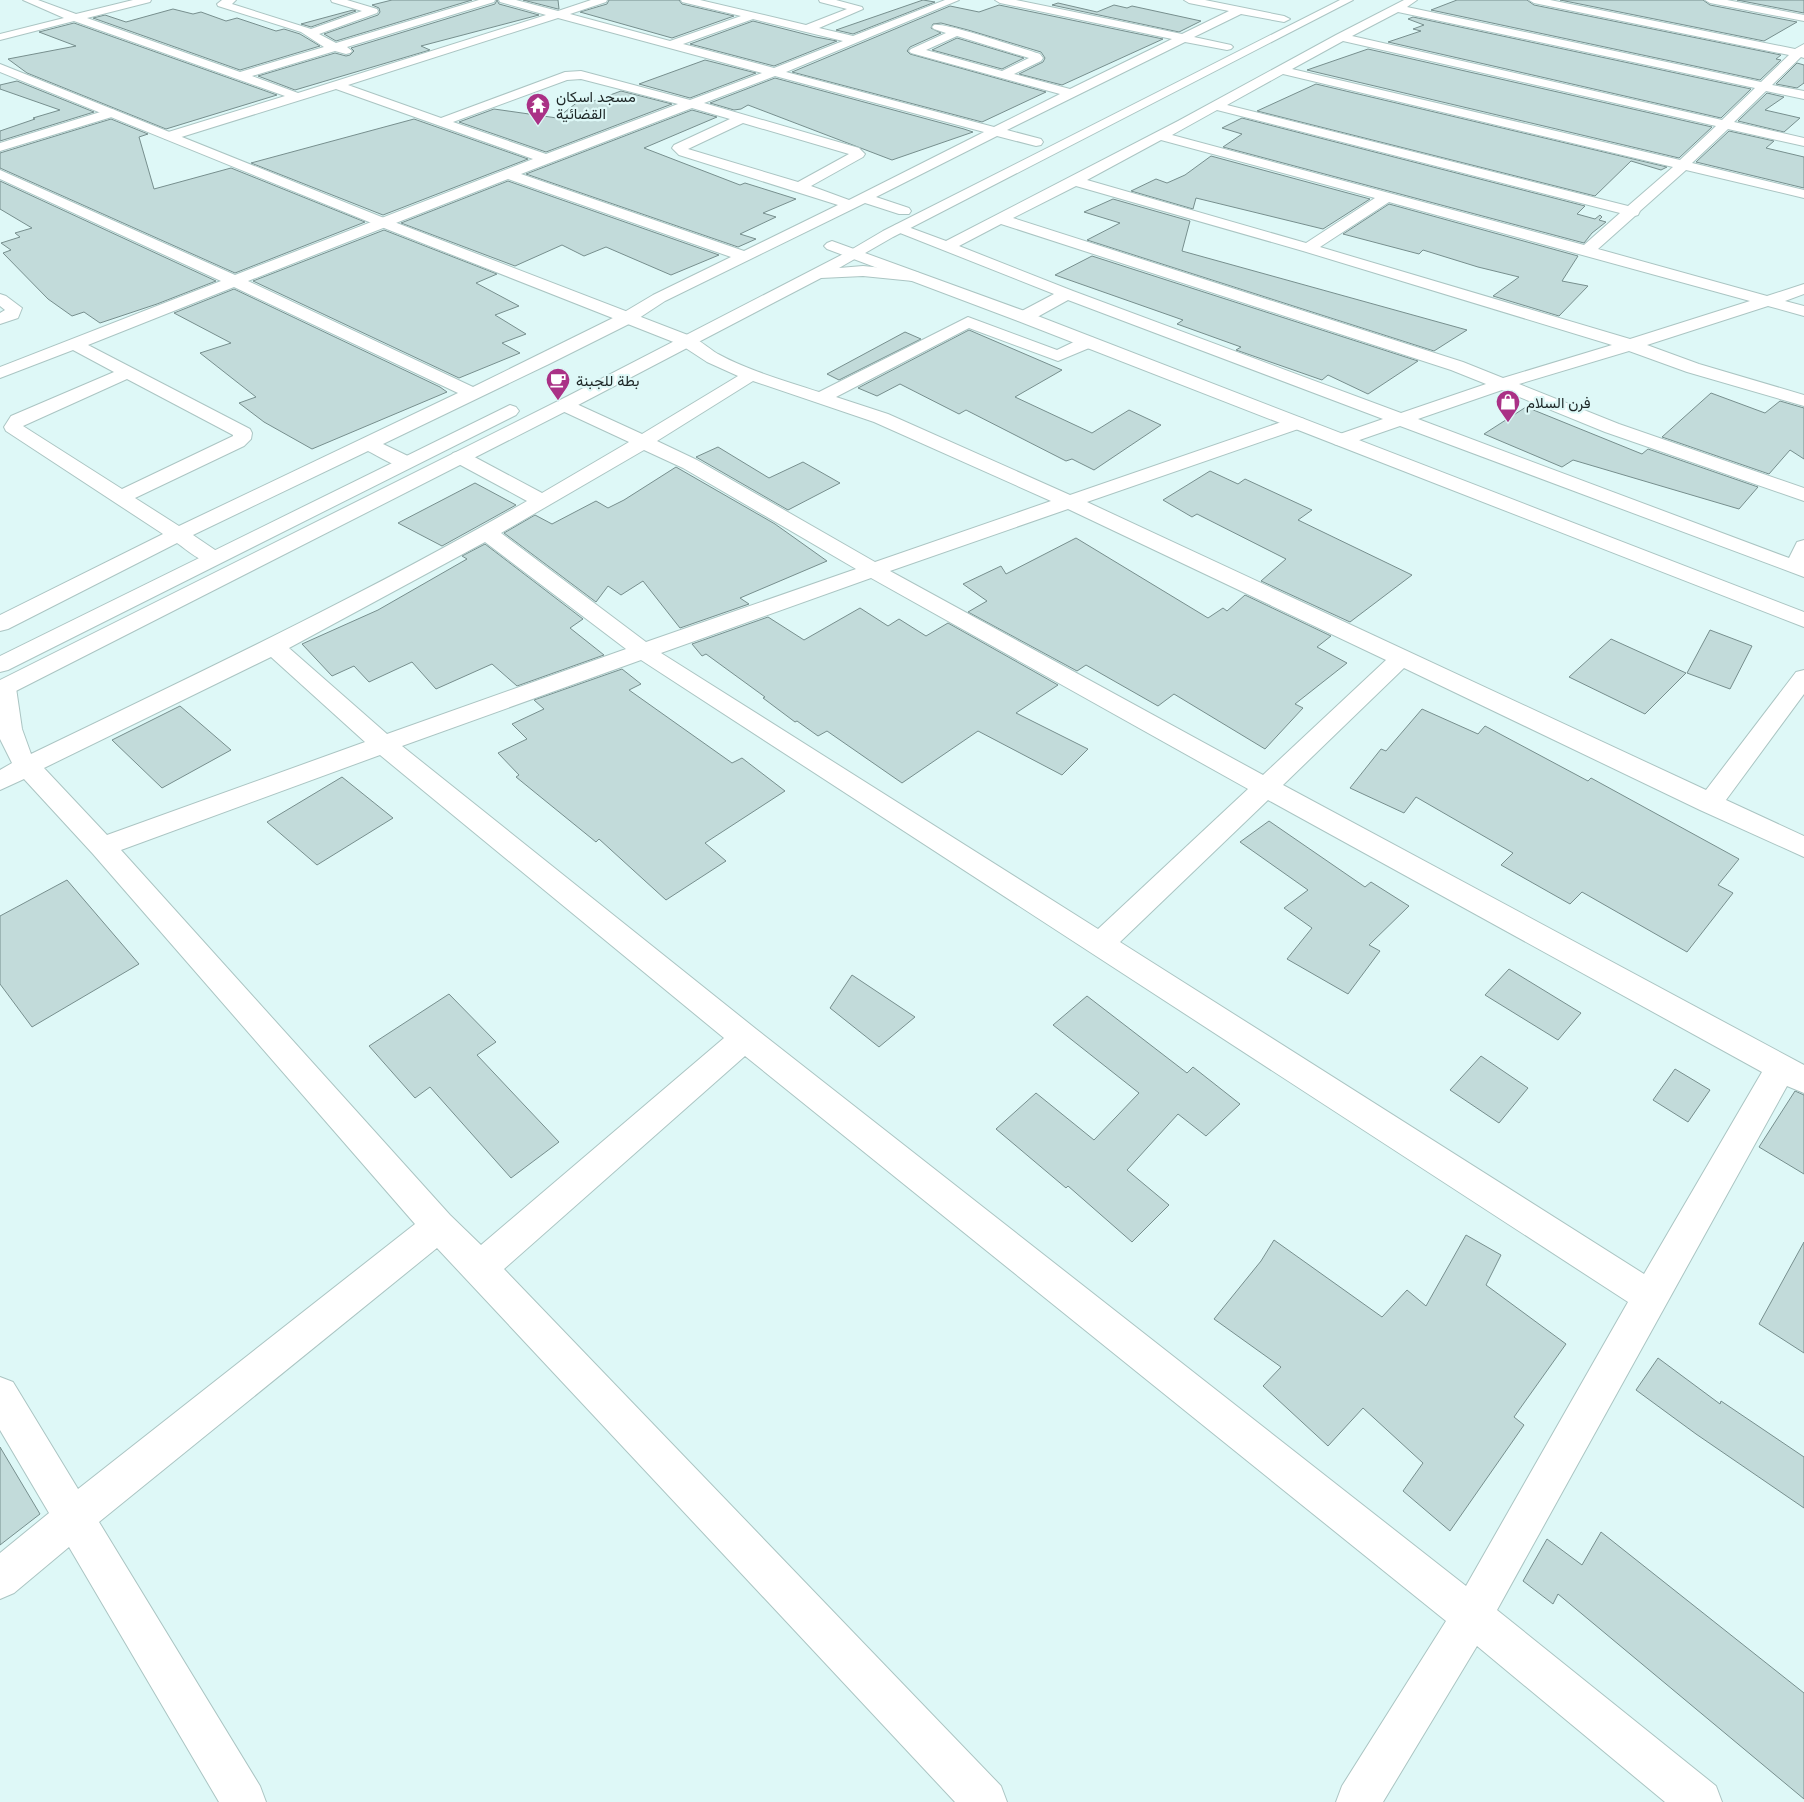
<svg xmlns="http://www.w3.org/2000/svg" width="1804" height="1802" font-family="Lato,Vazirmatn,sans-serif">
	<rect width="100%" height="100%" fill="#def8f7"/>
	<path fill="#c2dbda" stroke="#778f8e" d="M 392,0 L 472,0 L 336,41 L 324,34 L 378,15 L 380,12 L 379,8 L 372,5 Z
		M 497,0 L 499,4 L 539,15 L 421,46 L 430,50 L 295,90 L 258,76 L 335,53 L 346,56 L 350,55 L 354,51 L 351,48 L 495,4 Z
		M 523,0 L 558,0 L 559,9 L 558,9 Z
		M 609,0 L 679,0 L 682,4 L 734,16 L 672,38 L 580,12 L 607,4 Z
		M 923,0 L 935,2 L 853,34 L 836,30 Z
		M 1457,0 L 1527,0 L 1534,5 L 1781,55 L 1776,59 L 1781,60 L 1760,80 L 1431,10 Z
		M 1560,0 L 1703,0 L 1710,5 L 1797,22 L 1764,41 Z
		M 1737,0 L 1804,0 L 1804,13 Z
		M 1058,3 L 1097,12 L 1114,5 L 1127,8 L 1132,6 L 1201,21 L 1179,32 L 1052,5 Z
		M 999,5 L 1163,39 L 1062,85 L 1019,74 L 1043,62 L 1045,58 L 1041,52 L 968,30 L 941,23 L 933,24 L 931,28 L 941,33 L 910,47 L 907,51 L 910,54 L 1046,92 L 982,122 L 792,72 L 950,6 L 979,12 Z
		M 173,9 L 193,14 L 201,12 L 226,21 L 237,18 L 276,31 L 284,29 L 300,34 L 320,46 L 240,70 L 93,18 L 105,15 L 126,22 Z
		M 353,10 L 356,11 L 311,27 L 301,24 Z
		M 1413,17 L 1751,89 L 1721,118 L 1388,42 L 1421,31 L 1413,29 L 1424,25 L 1408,19 Z
		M 753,21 L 816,37 L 837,41 L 774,66 L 690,44 Z
		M 74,23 L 277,95 L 166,129 L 27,73 L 8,59 L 76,46 L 39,32 Z
		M 957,38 L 1024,58 L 1002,69 L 932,50 Z
		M 1368,49 L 1712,127 L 1679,158 L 1307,70 Z
		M 705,60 L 756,73 L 690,98 L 639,84 Z
		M 1797,63 L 1804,65 L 1804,83 L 1797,88 L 1776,84 Z
		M 775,78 L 964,129 L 973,132 L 892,160 L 748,105 L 741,109 L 734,110 L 710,103 Z
		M 17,81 L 94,112 L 0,141 L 0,131 L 35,119 L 33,118 L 60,110 L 0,89 L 0,85 Z
		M 1316,84 L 1667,167 L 1661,170 L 1631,161 L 1595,196 L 1257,111 Z
		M 621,91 L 672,104 L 546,152 L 459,122 L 494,109 L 557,118 L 579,101 L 591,102 Z
		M 1767,93 L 1784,97 L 1765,110 L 1800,118 L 1784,132 L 1738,121 Z
		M 692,110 L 717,117 L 644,148 L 740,185 L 745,183 L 796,199 L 763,213 L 776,217 L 740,234 L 756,239 L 738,247 L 526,174 Z
		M 1242,118 L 1585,206 L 1577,214 L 1595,219 L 1600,215 L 1602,217 L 1599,220 L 1606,222 L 1592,233 L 1584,243 L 1223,147 L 1242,134 L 1222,128 Z
		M 111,119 L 148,134 L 139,137 L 154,189 L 231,168 L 365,222 L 235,273 L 0,168 L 0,153 Z
		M 414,119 L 528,159 L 383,215 L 251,163 Z
		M 1729,131 L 1774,141 L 1766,148 L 1804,157 L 1804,188 L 1696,162 Z
		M 1211,156 L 1370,199 L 1323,229 L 1196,198 L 1193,209 L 1131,191 L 1156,179 L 1167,183 L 1185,175 Z
		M 0,181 L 216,281 L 157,304 L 100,323 L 84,312 L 72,316 L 48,299 L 3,253 L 11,250 L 1,243 L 20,237 L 15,233 L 32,228 L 0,209 Z
		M 508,181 L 719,255 L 671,275 L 606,247 L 584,256 L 562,245 L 515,266 L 401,223 Z
		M 1113,199 L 1190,221 L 1182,251 L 1467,330 L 1434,351 L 1087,240 L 1120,223 L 1084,212 Z
		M 1389,204 L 1578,256 L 1562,281 L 1588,286 L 1559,316 L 1493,296 L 1519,277 L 1478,267 L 1423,250 L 1419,254 L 1343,234 Z
		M 384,230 L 497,274 L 476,283 L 519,306 L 495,315 L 526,334 L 502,343 L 520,353 L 459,378 L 253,281 Z
		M 1092,256 L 1418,361 L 1368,394 L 1328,375 L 1322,380 L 1236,350 L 1241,347 L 1177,324 L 1183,320 L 1055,275 Z
		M 234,289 L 440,387 L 447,392 L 312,449 L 264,422 L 239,403 L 256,397 L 200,353 L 231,343 L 174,313 Z
		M 969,330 L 1062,370 L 1015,397 L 1092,433 L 1129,410 L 1161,425 L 1094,470 L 1072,459 L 1066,461 L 966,410 L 959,414 L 900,384 L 877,396 L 858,388 Z
		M 905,332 L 921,339 L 839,380 L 827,374 Z
		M 1711,393 L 1765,413 L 1780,401 L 1804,408 L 1804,459 L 1790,450 L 1769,474 L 1662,437 Z
		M 1526,407 L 1642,454 L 1648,449 L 1758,487 L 1739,509 L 1573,460 L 1562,467 L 1484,434 Z
		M 718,447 L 769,478 L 803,462 L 840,483 L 788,510 L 696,457 Z
		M 676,467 L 775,524 L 827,561 L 740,598 L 749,604 L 680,628 L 643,581 L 621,595 L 608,586 L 596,602 L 504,533 L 535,515 L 552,524 L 596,501 L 608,508 L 624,500 Z
		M 1210,471 L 1238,484 L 1245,479 L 1312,510 L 1298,520 L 1412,575 L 1350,622 L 1261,581 L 1286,559 L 1197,514 L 1192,517 L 1163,500 Z
		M 475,483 L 516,505 L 442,546 L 398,523 Z
		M 1076,538 L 1208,618 L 1223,608 L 1227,611 L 1245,595 L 1331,636 L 1317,647 L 1347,663 L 1295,704 L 1303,708 L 1265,749 L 1174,694 L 1158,706 L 1086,665 L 1077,671 L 968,612 L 987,601 L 963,584 L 1001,566 L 1006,574 Z
		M 485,544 L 583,619 L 570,628 L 604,655 L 517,686 L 492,664 L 436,689 L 412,662 L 369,682 L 354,666 L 332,676 L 302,644 L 378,610 L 467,559 L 462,556 Z
		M 860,608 L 888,626 L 899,619 L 926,636 L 948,623 L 1058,685 L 1016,713 L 1088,749 L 1062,775 L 978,731 L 902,783 L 827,731 L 818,736 L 797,721 L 795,722 L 763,698 L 765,697 L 706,654 L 702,656 L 692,644 L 768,617 L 804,640 Z
		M 1710,630 L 1752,646 L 1730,689 L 1687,673 Z
		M 1611,639 L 1686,673 L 1645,714 L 1569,677 Z
		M 622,669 L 641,684 L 629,690 L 732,763 L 742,758 L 785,791 L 705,843 L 726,861 L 666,900 L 599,839 L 596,842 L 516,777 L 519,775 L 498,753 L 527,739 L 512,724 L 544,709 L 534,700 Z
		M 180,706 L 231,750 L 162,788 L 112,740 Z
		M 1422,709 L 1478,734 L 1485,726 L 1588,781 L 1591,778 L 1739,859 L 1718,885 L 1733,893 L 1687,952 L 1582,892 L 1570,904 L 1501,865 L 1513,853 L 1416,797 L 1404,813 L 1350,788 L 1381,749 L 1386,751 Z
		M 342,777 L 393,818 L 317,865 L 267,822 Z
		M 1269,821 L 1365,887 L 1371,882 L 1409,906 L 1369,945 L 1380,951 L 1348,994 L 1287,959 L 1312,928 L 1284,908 L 1308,890 L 1240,842 Z
		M 67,880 L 139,964 L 32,1027 L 0,984 L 0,916 Z
		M 1509,969 L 1581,1013 L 1558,1040 L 1485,995 Z
		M 852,975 L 915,1017 L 879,1047 L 830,1008 Z
		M 449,994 L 496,1042 L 477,1055 L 559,1142 L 511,1178 L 430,1087 L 415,1098 L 369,1046 Z
		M 1087,996 L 1187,1073 L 1193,1067 L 1240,1104 L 1206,1136 L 1178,1114 L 1127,1170 L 1169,1205 L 1132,1242 L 1068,1186 L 1066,1188 L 996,1129 L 1036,1093 L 1094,1140 L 1139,1093 L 1053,1025 Z
		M 1481,1056 L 1528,1088 L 1499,1123 L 1450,1090 Z
		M 1675,1069 L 1710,1090 L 1688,1122 L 1653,1100 Z
		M 1795,1091 L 1804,1095 L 1804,1174 L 1759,1147 Z
		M 1466,1235 L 1501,1255 L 1486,1285 L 1566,1344 L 1514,1417 L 1524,1425 L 1450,1531 L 1403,1491 L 1423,1463 L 1363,1408 L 1328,1446 L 1263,1386 L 1281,1367 L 1214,1319 L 1261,1261 L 1274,1240 L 1382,1317 L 1407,1290 L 1426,1306 Z
		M 1804,1242 L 1804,1353 L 1759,1324 Z
		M 1658,1358 L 1720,1404 L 1721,1401 L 1804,1457 L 1804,1508 L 1696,1434 L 1636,1390 Z
		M 0,1447 L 40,1514 L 0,1545 Z
		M 1601,1532 L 1804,1693 L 1804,1799 L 1558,1594 L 1553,1604 L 1523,1581 L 1547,1539 L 1582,1565 Z"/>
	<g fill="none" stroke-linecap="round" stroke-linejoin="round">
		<defs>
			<path id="minor" d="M 23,0 L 38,0 L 76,14 L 133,0 L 151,0 L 150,2 L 87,18 L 240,72 L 324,47 L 301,32 L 218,6 L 217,4 L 222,0 L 236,0 L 232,4 L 311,29 L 362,11 L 332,2 L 331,0 L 347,0 L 377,9 L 378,11 L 377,13 L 319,34 L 336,43 L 479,0 L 495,0 L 494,2 L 347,47 L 352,51 L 350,53 L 346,54 L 335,51 L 252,76 L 298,93 L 546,15 L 500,2 L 499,0 L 516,0 L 558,11 L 591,0 L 607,0 L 606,2 L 570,14 L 670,41 L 741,16 L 682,2 L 681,0 L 700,0 L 806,25 L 847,9 L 820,2 L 819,0 L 836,0 L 862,7 L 863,9 L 819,28 L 853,36 L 945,0 L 959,0 L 786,72 L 994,127 L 1060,94 L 911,53 L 909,51 L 911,49 L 946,33 L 934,29 L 932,27 L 934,25 C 945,22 1023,49 1040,54 L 1043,58 L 1041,61 L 1014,74 L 1070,89 L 1172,39 L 1000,3 L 995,0 L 1016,0 L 1182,34 L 1229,11 L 1189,3 L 1184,0 L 1205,0 L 1284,16 L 1290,19 L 1284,22 L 1241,14 L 1194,37 L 1231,45 L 1233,47 L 1231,49 L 1227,50 L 1185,42 L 1007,130 L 1041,139 L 1043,142 L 1041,145 L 1036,146 L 997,136 L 876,197 L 909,208 L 911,211 L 909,214 L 899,214 L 865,203 L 665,301 L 633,322 L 549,364 L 383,444 L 412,458 L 415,462 L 412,466 C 397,470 381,457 368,451 L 193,535 L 221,554 L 225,558 L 221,562 C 205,567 190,552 177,543 L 8,629 L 0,631 L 0,615 L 163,534 L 6,431 L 4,427 L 11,416 L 114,372 L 73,350 L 0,378 L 0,367 L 221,281 L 0,179 L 0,170 L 235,275 L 533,159 L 336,89 L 175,139 L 165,139 L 163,136 L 165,133 L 285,96 L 74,21 L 0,40 L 0,34 L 64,18 ZM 558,18 L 762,73 L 690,100 L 581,71 L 565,72 L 441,118 L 348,85 ZM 753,19 L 843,41 L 774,68 L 683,44 ZM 957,36 L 1029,58 L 1002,71 L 926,50 ZM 775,76 L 984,132 L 849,200 L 811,186 L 863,157 L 865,154 L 859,148 L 704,103 ZM 581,79 L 678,104 L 546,154 L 453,122 L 567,80 ZM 692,108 L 730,119 L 674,145 L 672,148 L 679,155 L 838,205 L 744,251 L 521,174 ZM 743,123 L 849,154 L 798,182 L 688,149 ZM 508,179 L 731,257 L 653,295 L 621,314 L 473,387 L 248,281 ZM 234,287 L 458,393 L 179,526 L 135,498 L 244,446 L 251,439 L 252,433 L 250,429 L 88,345 ZM 127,379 L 233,435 L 233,436 L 122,489 L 23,426 Z
				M 1404,0 L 1417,0 L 1407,7 L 1761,82 L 1789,55 L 1534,3 L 1529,0 L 1550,0 L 1795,49 L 1804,44 L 1804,58 L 1801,57 L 1772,85 L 1804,91 L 1804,99 L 1766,91 L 1734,122 L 1804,138 L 1804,146 L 1728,129 L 1692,163 L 1804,190 L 1804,198 L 1686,170 L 1640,211 L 1638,215 L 1635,216 L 1598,249 L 1767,296 L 1804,284 L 1804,294 L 1785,301 L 1804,306 L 1804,316 L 1768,306 L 1647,345 L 1699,364 L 1804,395 L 1804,406 L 1687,372 L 1629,351 L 1519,384 L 1619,424 L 1804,488 L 1804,501 L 1605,432 L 1502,390 L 1418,419 L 1789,558 L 1797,542 L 1804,540 L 1804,577 L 1400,426 L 1348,444 L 1341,446 L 1334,444 L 1332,440 L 1334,436 L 1383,419 L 1068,300 L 1030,321 L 1018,321 L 1016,317 L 1018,313 L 1054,294 L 895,231 L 893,228 L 895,225 L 900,224 L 946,241 L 1178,121 L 1336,35 ZM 1398,12 L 1755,88 L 1722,120 L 1352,36 ZM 1343,41 L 1716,126 L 1680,160 L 1292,69 ZM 1283,74 L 1673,167 L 1628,206 L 1227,105 ZM 1217,110 L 1620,213 L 1584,245 L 1172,135 ZM 1161,140 L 1375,198 L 1306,243 L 1087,180 ZM 1076,186 L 1303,251 L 1612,345 L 1503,378 L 1463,362 L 1013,218 ZM 1389,202 L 1750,301 L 1630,339 L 1320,247 ZM 1001,224 L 1451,370 L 1486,384 L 1401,413 L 1073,291 L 959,246 Z
				M 1705,0 L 1727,0 L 1804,15 L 1804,21 L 1710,3 Z
				M 110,109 L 115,110 L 116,113 L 115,116 L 0,151 L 0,143 Z
				M 0,294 L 6,296 L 22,308 L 18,318 L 0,324 L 0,313 L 5,310 L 0,306 Z
				M 968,317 L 1057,350 L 1082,338 L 1088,337 L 1094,338 L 1097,342 L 1094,346 L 1058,361 L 969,328 L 836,397 L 888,414 L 1070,495 L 1290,419 L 1297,417 L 1304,419 L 1306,423 L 1304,427 L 1087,502 L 1706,790 L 1796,672 L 1804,670 L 1804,694 L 1726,800 L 1804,836 L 1804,857 L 1700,810 L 1404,668 L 1283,785 L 1804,1065 L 1804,1093 L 1787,1086 L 1497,1610 L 1716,1786 L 1722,1802 L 1665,1802 L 1477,1646 L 1383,1802 L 1336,1802 L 1342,1786 L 1446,1621 L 745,1056 L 504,1269 L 1001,1786 L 1007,1802 L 955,1802 L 437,1248 L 99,1522 L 260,1786 L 266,1802 L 219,1802 L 69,1547 L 14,1593 L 0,1599 L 0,1553 L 49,1513 L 0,1430 L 0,1377 L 13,1382 L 78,1489 L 415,1224 L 93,854 L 24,779 L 0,790 L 0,770 L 12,763 L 0,739 L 0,681 L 12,683 L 16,688 L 22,729 L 31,754 C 199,673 366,594 527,501 L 453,461 L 450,457 L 453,453 L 460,451 L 467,453 L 542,493 L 629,442 L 558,409 L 555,405 L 558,401 L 564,400 L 570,401 L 642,434 L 738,376 L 707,362 L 681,345 L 678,341 L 681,337 C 695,334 706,347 718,354 C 749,371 786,381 819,392 ZM 753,381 L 874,422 L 1051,501 L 875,562 L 697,460 L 657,441 ZM 644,450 L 683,468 L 856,569 L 646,642 L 501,533 ZM 1068,509 L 1386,660 L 1263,775 L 890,571 ZM 485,542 L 626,649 L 387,734 L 289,648 ZM 871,578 L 1248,789 L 1098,929 L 661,653 ZM 271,657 L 365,742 L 107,835 L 44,768 ZM 641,660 L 1628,1302 L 1466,1586 L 756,1029 L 402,746 ZM 380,755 L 724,1038 L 481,1245 L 450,1215 L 121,850 ZM 1268,800 L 1762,1072 L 1644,1274 L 1120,942 Z"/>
			<path id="tertiary" d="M 0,64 L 389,220 L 693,337 L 696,341 L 693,345 L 681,345 L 379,226 L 0,72 Z
				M 832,241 L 1030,313 L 1804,612 L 1804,627 L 1018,321 L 827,249 L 824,246 L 827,243 Z"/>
			<path id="trunk" d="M 1340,0 L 1353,0 L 893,237 L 839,268 L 863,266 L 913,271 L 919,273 L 921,276 L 919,279 L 913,281 L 863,276 L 821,278 L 580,404 L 8,695 L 0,698 L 0,680 L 568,396 L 849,251 L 883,231 Z
				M 510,405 L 516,407 L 519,411 L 516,415 L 8,670 L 0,672 L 0,656 Z"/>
		</defs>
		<use href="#minor" stroke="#abc5c3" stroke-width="2"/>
		<use href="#tertiary" stroke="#abc5c3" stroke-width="2"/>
		<use href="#trunk" stroke="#abc5c3" stroke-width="2"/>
		<use href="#minor" fill="#fff" fill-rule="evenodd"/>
		<use href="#tertiary" fill="#fff" fill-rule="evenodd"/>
		<use href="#trunk" fill="#fff" fill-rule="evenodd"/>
	</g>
	<defs>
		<symbol id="temple-pin" viewBox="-11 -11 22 30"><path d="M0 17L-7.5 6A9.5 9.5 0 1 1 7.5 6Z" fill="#aa3186" stroke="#def8f7"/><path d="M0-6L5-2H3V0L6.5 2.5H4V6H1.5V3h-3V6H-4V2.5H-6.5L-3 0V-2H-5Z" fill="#fff"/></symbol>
		<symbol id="cafe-pin" viewBox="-11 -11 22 30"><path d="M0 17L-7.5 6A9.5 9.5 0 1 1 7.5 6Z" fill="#aa3186" stroke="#def8f7"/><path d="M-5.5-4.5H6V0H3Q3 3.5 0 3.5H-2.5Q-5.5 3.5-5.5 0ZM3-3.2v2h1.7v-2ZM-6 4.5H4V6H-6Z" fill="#fff"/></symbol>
		<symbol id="shop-pin" viewBox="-11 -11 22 30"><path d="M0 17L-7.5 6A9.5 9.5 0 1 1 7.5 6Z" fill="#aa3186" stroke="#def8f7"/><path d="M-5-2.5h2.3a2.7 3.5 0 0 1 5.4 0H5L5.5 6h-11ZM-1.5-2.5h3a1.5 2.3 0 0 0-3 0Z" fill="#fff"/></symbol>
	</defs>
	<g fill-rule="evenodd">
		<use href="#temple-pin" x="524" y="91" width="28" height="38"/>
		<use href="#cafe-pin" x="544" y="366" width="28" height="38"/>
		<use href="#shop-pin" x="1494" y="388" width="28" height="38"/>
	</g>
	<g text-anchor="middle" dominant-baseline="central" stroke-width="4.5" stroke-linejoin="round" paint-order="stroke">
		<g font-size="15" fill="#1d2626" stroke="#def8f7" text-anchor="start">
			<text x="556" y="96">مسجد اسكان<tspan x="556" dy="17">القضائية</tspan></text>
			<text x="576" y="380">بطة للجبنة</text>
			<text x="1526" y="402">فرن السلام</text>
		</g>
	</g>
</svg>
